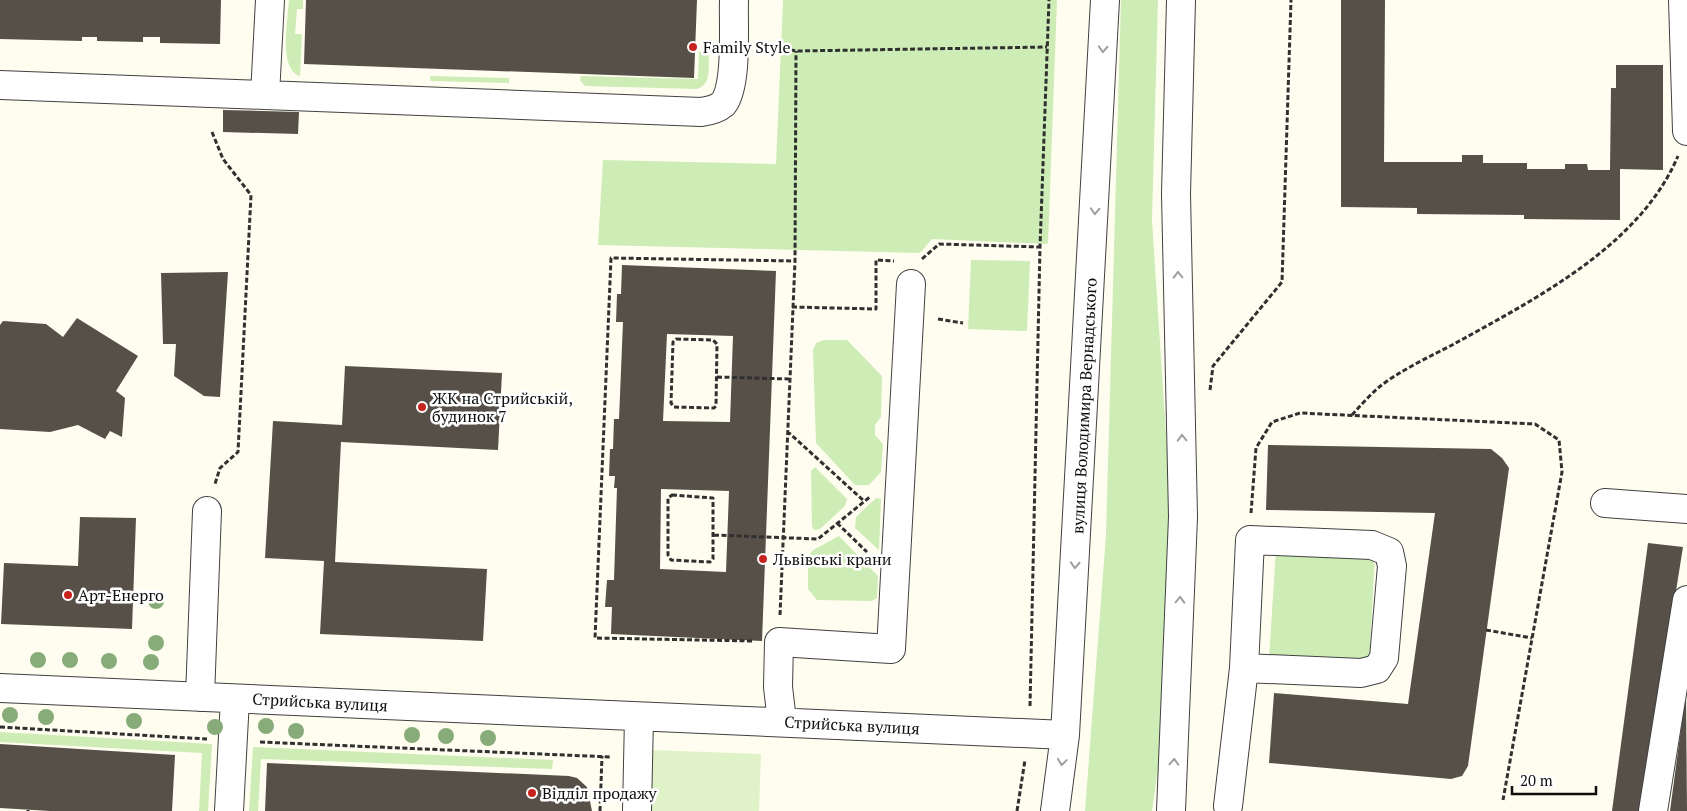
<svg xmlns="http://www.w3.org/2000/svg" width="1687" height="811" font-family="'PT Serif',serif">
	<rect width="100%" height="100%" fill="#fffdef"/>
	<path fill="#cdecb6" d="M 289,0 L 303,0 L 303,9 L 297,9 L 295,34 L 302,34 L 300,76 C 278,70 288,19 289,0 Z
		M 783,0 L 1057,0 L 1048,244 L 932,239 L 920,253 L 598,245 L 603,160 L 776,164 Z
		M 1121,0 L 1158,0 L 1152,220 L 1172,527 L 1163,734 L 1152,811 L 1085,811 L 1106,535 Z
		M 699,51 L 709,55 C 708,68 712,84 697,89 L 585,86 L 580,80 L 581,76 L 698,79 Z
		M 430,76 L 509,78 L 509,83 L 431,81 Z
		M 971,260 L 1030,261 L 1027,331 L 968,329 Z
		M 824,340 L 847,340 L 882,376 L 881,417 L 875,425 L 875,435 L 883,444 L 881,472 L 869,485 L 855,485 L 816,443 L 813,350 L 816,343 Z
		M 815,467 L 847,499 L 845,506 L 820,529 L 814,530 L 812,526 L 811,471 Z
		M 876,498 L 881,499 L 879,550 L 855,528 L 856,517 Z
		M 839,536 L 878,576 L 877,598 L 872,601 L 817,600 L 808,589 L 808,556 L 813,550 Z
		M 1276,549 L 1375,555 L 1369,665 L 1269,659 Z
		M 0,732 L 212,744 L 208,811 L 199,811 L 202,753 L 0,742 Z
		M 253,747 L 553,760 L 552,769 L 261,759 L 258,811 L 249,811 Z"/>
	<path fill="#e0f3c8" d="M 651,750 L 761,754 L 759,811 L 649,811 Z"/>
	<path fill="#575049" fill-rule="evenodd" d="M 0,0 L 221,0 L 220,44 L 160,43 L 160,37 L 143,37 L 143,42 L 97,41 L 97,37 L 82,37 L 82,41 L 0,39 Z
		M 306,0 L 697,0 L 694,78 L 304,64 Z
		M 1341,0 L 1385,0 L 1384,162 L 1462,162 L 1462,155 L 1483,155 L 1483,163 L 1527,163 L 1527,169 L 1565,169 L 1565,164 L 1587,164 L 1588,170 L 1610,170 L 1611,88 L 1616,88 L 1616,65 L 1663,65 L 1663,170 L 1620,169 L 1620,220 L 1524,219 L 1524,215 L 1417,214 L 1417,208 L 1341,207 Z
		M 223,110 L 299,112 L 298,134 L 223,132 Z
		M 622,265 L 776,271 L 762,641 L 611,634 L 612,607 L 605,607 L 607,580 L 614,580 L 617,488 L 614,488 L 615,476 L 609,476 L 610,449 L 613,449 L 614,419 L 619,419 L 623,322 L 616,322 L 617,294 L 621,294 ZM 667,334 L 733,336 L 730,422 L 663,421 ZM 661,489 L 729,491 L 726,572 L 660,569 Z
		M 228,272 L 220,397 L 204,396 L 174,376 L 176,344 L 163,344 L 161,273 Z
		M 77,318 L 138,356 L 116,391 L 125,398 L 122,437 L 110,431 L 105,439 L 78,425 L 50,432 L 0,429 L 0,325 L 3,321 L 46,324 L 63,337 Z
		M 345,366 L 502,373 L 498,450 L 341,442 L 335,562 L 487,569 L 483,641 L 320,634 L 324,561 L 265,558 L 273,421 L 342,425 Z
		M 1268,445 L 1491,449 L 1502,458 L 1509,468 L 1468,766 L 1462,776 L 1451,779 L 1269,763 L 1274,693 L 1408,704 L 1435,513 L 1266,510 Z
		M 80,517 L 136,518 L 132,629 L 1,624 L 4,563 L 78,566 Z
		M 1648,543 L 1683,547 L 1641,811 L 1612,811 Z
		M 1686,691 L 1687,811 L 1670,811 Z
		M 0,744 L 175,755 L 172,811 L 50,811 L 0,808 Z
		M 267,763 L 569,776 L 577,778 L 587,787 L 592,811 L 265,811 Z"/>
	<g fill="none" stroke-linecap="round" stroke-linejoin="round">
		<defs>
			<path id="minor" d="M 270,0 L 265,95 L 701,112 C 709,111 717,109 723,104 C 738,85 733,24 734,0
				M 1683,0 L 1687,131
				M 0,85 L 265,95
				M 1605,503 L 1687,509
				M 0,688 L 1065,735
				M 200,697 L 207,511
				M 782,721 L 778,687 L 779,642 L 891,649 L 911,284
				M 1228,806 L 1244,668 L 1250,540 L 1372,545 L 1389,552 L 1392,566 L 1384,658 L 1377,669 L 1361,673 L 1244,668
				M 229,811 L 235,699
				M 637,811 L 639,717
				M 1055,811 L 1065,735 L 1105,0
				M 1171,811 L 1183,517 L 1176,194 L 1181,0
				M 1653,811 L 1687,600"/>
		</defs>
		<use href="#minor" stroke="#414141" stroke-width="30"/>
		<path stroke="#303030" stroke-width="3" stroke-dasharray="5 2.5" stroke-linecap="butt" d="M 761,43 L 796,51 L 1047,47
			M 212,132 L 223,159 L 251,195 L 238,452 L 220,468 L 215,484
			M 922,259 L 939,244 L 1040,247
			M 792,307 L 876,309 L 876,260 L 894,261
			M 938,319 L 963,323
			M 676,339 L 713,340 L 717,344 L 716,406 L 714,408 L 674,407 L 671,403 L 673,342 Z
			M 717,377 L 789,379
			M 1210,390 L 1213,366 L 1282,282 L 1291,0
			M 1352,415 C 1360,406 1369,396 1378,388 C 1397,372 1431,356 1454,344 C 1535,299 1640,246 1678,156
			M 787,431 L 864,501
			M 672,495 L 713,498 L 713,559 L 710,562 L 671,560 L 668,555 L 668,498 Z
			M 1251,513 L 1256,448 L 1272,422 L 1300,413 L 1535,424 L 1559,440 L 1562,472 L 1503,800
			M 837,523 L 867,552
			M 714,535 L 818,539 L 871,496
			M 780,615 L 795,261 L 796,51
			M 1486,630 L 1532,638
			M 752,641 L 595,638 L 611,258 L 795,261
			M 1030,706 L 1040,247 L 1049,0
			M 0,727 L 207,739
			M 260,742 L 611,757
			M 28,810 L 28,811
			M 600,811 L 602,756
			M 1017,811 L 1025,760"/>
		<use href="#minor" stroke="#fff" stroke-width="28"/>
	</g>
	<g fill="#87ac7a">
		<circle cx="156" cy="601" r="8"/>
		<circle cx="156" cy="643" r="8"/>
		<circle cx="38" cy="660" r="8"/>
		<circle cx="70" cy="660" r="8"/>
		<circle cx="109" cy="661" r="8"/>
		<circle cx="151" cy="662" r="8"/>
		<circle cx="10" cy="715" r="8"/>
		<circle cx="46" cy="717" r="8"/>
		<circle cx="134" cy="721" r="8"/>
		<circle cx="266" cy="726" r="8"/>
		<circle cx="215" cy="727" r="8"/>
		<circle cx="296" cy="731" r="8"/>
		<circle cx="412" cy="735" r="8"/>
		<circle cx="446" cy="736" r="8"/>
		<circle cx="488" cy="738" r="8"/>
	</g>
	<defs><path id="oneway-chevron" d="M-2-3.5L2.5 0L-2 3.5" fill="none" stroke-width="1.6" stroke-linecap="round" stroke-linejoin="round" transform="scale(1.25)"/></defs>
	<g stroke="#9f9f9f">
		<use href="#oneway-chevron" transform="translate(1103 49) rotate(93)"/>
		<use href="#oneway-chevron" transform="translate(1095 211) rotate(93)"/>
		<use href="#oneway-chevron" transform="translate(1178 275) rotate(-91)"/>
		<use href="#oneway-chevron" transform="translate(1182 438) rotate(-91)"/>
		<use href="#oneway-chevron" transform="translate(1075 565) rotate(93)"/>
		<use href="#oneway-chevron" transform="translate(1180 600) rotate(-88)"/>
		<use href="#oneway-chevron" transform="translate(1062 762) rotate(98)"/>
		<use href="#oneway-chevron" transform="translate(1174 762) rotate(-88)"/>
	</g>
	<g fill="#c7231d" stroke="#fff" stroke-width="2">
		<circle cx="693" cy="47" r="5"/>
		<circle cx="422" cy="407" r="5"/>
		<circle cx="763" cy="559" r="5"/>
		<circle cx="68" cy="595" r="5"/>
		<circle cx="532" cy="793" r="5"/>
	</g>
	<g text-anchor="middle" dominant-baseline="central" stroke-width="5" stroke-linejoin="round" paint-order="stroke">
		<g font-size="16" fill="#0e0e0e" stroke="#fff" text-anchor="start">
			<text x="703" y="47">Family Style</text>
			<text x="432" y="398">ЖК на Стрийській,<tspan x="432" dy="18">будинок 7</tspan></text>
			<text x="773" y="559">Львівські крани</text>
			<text x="78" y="595">Арт-Енерго</text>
			<text x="542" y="793">Відділ продажу</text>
		</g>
		<g font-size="16" fill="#0e0e0e" stroke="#fff">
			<text transform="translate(1084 406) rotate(-87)">вулиця Володимира Вернадського</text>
			<text transform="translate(320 702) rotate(3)">Стрийська вулиця</text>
			<text transform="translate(852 725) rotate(3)">Стрийська вулиця</text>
		</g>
	</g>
	<path d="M1512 786v8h84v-8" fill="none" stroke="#0e0e0e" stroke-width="2.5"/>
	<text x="1520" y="786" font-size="15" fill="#0e0e0e" stroke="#ffffff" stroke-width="4" paint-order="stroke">20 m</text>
</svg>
